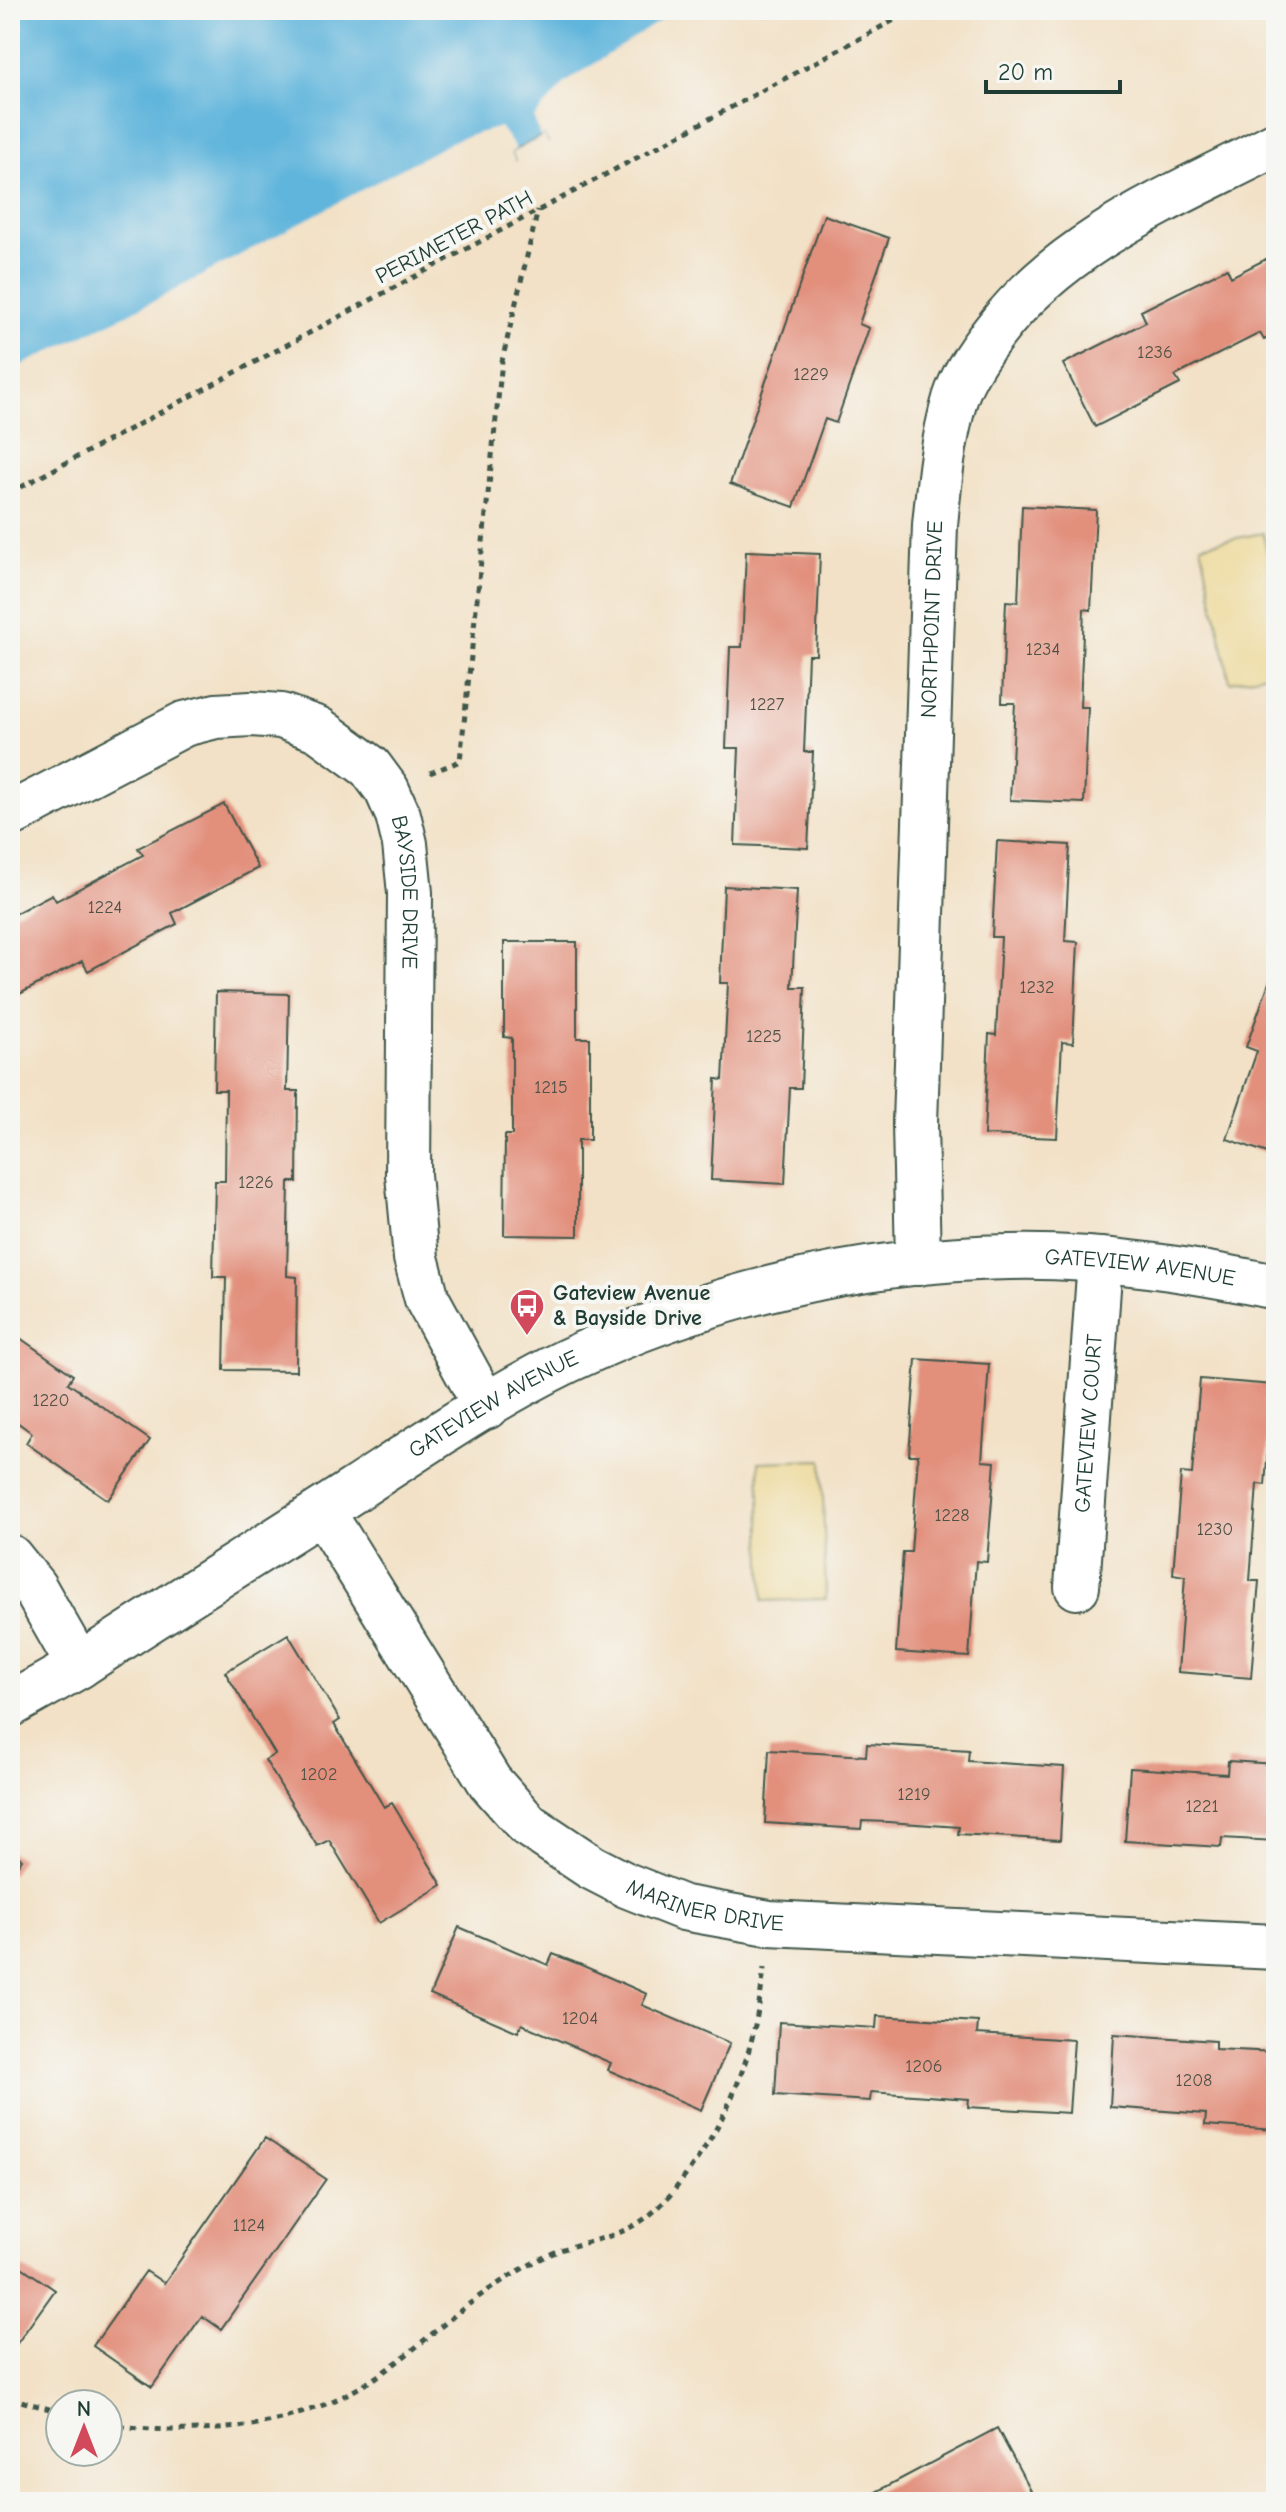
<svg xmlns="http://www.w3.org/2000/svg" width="1286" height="2512" font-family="'Comic Neue',sans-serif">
	<rect width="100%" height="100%" fill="#f6f6f2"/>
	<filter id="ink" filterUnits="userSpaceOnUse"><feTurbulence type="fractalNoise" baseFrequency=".0125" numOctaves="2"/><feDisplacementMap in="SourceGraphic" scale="16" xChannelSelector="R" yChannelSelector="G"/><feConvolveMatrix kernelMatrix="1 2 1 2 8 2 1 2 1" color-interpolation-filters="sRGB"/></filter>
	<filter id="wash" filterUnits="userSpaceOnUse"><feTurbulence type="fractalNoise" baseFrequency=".006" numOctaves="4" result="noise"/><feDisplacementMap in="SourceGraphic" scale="32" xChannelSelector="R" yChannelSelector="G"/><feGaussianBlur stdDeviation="1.8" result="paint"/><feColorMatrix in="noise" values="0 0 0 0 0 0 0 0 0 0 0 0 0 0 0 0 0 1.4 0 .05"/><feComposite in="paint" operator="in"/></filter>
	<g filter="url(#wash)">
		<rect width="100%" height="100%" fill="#f2e1c6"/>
		<path fill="#eeda9e" stroke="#868c69" stroke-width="2" d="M 1263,533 L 1276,593 L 1276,672 L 1230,682 L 1201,545 Z
			M 822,1460 L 826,1599 L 763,1601 L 759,1462 Z"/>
		<path fill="#60b5dc" stroke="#407988" stroke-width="2" d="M 10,10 L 767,10 L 549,142 L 545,134 L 511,152 L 515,161 L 476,166 L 10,423 Z"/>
		<path fill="#f2e1c6" d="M 676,10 L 771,10 L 657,89 L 551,146 L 545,135 L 540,137 L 534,118 L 565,83 Z
			M 500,127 L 516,149 L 511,152 L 517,165 L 477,170 L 285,284 L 10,427 L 10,371 L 156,300 L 457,139 Z"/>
		<g id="blocks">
			<path fill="#e28f7c" d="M 824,215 L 889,238 L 859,324 L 869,328 L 836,423 L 825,419 L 794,507 L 730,484 Z
				M 1276,254 L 1276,334 L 1264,340 L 1260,333 L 1175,376 L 1180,384 L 1095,427 L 1063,364 L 1146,322 L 1141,311 L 1227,268 L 1231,277 Z
				M 1022,506 L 1096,510 L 1091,610 L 1084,609 L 1080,707 L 1088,707 L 1084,803 L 1010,800 L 1015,703 L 1002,703 L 1003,672 L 1006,601 L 1018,602 Z
				M 746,551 L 820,554 L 816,655 L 808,655 L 804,752 L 813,752 L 808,848 L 735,845 L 739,748 L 726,748 L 730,647 L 742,647 Z
				M 224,804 L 258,868 L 172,913 L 177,924 L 88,971 L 82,961 L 10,999 L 10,916 L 52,894 L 56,901 L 143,855 L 138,848 Z
				M 997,841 L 1070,845 L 1065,941 L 1078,942 L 1073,1043 L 1062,1042 L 1057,1138 L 984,1135 L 989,1034 L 996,1035 L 1001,937 L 992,937 Z
				M 724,886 L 797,890 L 792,987 L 805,987 L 801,1088 L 790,1088 L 785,1184 L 711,1180 L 716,1079 L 723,1080 L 728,983 L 720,983 Z
				M 504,942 L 577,942 L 577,1038 L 590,1038 L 590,1140 L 578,1140 L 578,1236 L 504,1235 L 505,1135 L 512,1135 L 512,1038 L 504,1037 Z
				M 1276,963 L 1276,1156 L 1227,1139 L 1257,1051 L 1246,1047 Z
				M 216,992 L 289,994 L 287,1091 L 298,1091 L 297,1182 L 289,1182 L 287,1276 L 297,1277 L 296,1371 L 224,1370 L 226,1277 L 213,1277 L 215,1181 L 225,1181 L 226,1090 L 214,1090 Z
				M 10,1331 L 73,1375 L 68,1383 L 150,1440 L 108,1500 L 26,1443 L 32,1433 L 10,1417 Z
				M 916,1359 L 989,1364 L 982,1461 L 995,1462 L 987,1562 L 976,1561 L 969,1657 L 896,1652 L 903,1552 L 911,1552 L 918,1455 L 909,1455 Z
				M 1200,1379 L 1273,1385 L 1265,1485 L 1257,1484 L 1250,1581 L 1259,1581 L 1251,1678 L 1178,1672 L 1185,1576 L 1173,1574 L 1181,1473 L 1192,1474 Z
				M 288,1634 L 340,1720 L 334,1724 L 384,1807 L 392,1803 L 442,1885 L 379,1923 L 329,1840 L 317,1846 L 265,1760 L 275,1754 L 225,1672 Z
				M 867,1744 L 969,1750 L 968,1761 L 1064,1767 L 1060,1840 L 958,1834 L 959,1827 L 888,1822 L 862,1821 L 861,1829 L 765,1823 L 769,1750 L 866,1756 Z
				M 1228,1761 L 1276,1764 L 1276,1841 L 1222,1838 L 1221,1847 L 1125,1841 L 1130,1768 L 1227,1774 Z
				M 10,1851 L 22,1859 L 10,1877 Z
				M 459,1927 L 548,1965 L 553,1954 L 579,1964 L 647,1994 L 642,2005 L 730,2043 L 701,2110 L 608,2070 L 611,2063 L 522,2024 L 518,2032 L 430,1994 Z
				M 877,2016 L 978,2022 L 977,2034 L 1074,2040 L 1069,2113 L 968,2107 L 969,2099 L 871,2092 L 870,2101 L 775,2095 L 779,2022 L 876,2028 Z
				M 1114,2034 L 1215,2041 L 1215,2049 L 1276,2052 L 1276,2130 L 1205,2125 L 1206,2114 L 1110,2107 Z
				M 265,2138 L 326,2179 L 221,2329 L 202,2316 L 152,2387 L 93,2346 L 146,2271 L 164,2283 Z
				M 10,2259 L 55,2290 L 13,2349 L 10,2346 Z
				M 997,2428 L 1037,2502 L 857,2502 Z"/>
		</g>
	</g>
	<g filter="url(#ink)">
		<use href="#blocks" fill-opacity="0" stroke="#3f564a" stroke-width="2"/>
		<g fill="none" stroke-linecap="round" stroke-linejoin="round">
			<defs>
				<g id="minor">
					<path id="s1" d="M 10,815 L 184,724 L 216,716 L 251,714 L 281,716 L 318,729 L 370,767 L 387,790 L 398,815 L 405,844 L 410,893 L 408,1175 L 416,1258 L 427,1299 L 486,1407"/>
					<path id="s2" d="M 918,1263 L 915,1123 L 935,525 C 939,483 943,440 955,399 C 963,374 979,351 995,331 C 1065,239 1176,196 1276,144"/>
					<path id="s3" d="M 322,1511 L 490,1782 L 528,1825 L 591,1867 L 626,1885 L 684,1908 L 769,1923 L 1276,1947"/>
					<path d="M 10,1557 L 34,1587 L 79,1666"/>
					<path id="s4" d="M 1077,1587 L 1100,1260"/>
					<path id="s5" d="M 10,1705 L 79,1666 C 170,1606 263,1549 354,1490 C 423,1445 493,1397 567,1361 C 704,1296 859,1259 1010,1257 C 1100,1255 1189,1269 1276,1287"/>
				</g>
			</defs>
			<use href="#minor" stroke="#3f564a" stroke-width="48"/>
			<path stroke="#3f564a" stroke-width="5" stroke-dasharray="6 6" stroke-linecap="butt" d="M 10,493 L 913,10
				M 430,773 L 460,761 L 502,361 L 538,210
				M 10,2398 L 60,2412
				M 108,2424 C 203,2439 306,2429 386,2370 C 424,2343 457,2310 496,2285 C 516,2272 538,2259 560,2250 C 583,2242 608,2239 629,2228 C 654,2216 670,2196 686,2175 C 735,2108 755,2050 764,1968"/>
			<use href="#minor" stroke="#fff" stroke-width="44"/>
		</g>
	</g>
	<defs>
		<symbol id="bus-pin" viewBox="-11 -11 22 30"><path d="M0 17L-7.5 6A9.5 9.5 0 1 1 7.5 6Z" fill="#d1495b" stroke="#f6f6f2"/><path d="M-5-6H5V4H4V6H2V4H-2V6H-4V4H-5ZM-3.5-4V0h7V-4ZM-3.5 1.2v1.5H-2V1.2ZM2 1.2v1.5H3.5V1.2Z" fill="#fff"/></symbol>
	</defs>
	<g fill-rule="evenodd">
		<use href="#bus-pin" x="507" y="1286" width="40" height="54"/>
	</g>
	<g text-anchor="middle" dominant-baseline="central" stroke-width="8" stroke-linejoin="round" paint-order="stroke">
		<g font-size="18" fill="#505246">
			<text x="1155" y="352">1236</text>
			<text x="811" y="374">1229</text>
			<text x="1043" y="649">1234</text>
			<text x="767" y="704">1227</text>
			<text x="105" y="907">1224</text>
			<text x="1037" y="987">1232</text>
			<text x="764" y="1036">1225</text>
			<text x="551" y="1087">1215</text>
			<text x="256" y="1182">1226</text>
			<text x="51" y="1400">1220</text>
			<text x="952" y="1515">1228</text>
			<text x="1215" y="1529">1230</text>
			<text x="319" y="1774">1202</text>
			<text x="914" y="1794">1219</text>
			<text x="1202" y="1806">1221</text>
			<text x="580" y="2018">1204</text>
			<text x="924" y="2066">1206</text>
			<text x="1194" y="2080">1208</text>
			<text x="249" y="2225">1124</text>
		</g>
		<g font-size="22" fill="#1f3d34" stroke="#f6f6f2">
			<text transform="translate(454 237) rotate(-28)">PERIMETER PATH</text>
			<text stroke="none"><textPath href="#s2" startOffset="644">NORTHPOINT DRIVE</textPath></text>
			<text stroke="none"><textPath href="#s1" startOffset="532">BAYSIDE DRIVE</textPath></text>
			<text stroke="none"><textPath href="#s5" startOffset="1244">GATEVIEW AVENUE</textPath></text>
			<text stroke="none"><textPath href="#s5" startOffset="570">GATEVIEW AVENUE</textPath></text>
			<text stroke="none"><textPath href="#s4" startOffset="164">GATEVIEW COURT</textPath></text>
			<text stroke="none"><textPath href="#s3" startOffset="574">MARINER DRIVE</textPath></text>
		</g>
		<g font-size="22" font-weight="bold" fill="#1f3d34" stroke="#f6f6f2" text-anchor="start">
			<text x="553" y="1293">Gateview Avenue<tspan x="553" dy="25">&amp; Bayside Drive</tspan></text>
		</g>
	</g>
	<rect width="1286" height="2512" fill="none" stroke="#f6f6f2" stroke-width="40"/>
	<g transform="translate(84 2428)"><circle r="38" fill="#f6f6f2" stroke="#a0aca6" stroke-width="2"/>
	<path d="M0-6L14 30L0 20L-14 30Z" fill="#d1495b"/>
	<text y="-12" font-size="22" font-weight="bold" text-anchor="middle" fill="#1f3d34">N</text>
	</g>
	<path d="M986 80v12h134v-12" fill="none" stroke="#1f3d34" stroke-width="4"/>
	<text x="998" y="80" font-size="24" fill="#1f3d34" stroke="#f6f6f2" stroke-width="6" paint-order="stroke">20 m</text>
</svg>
